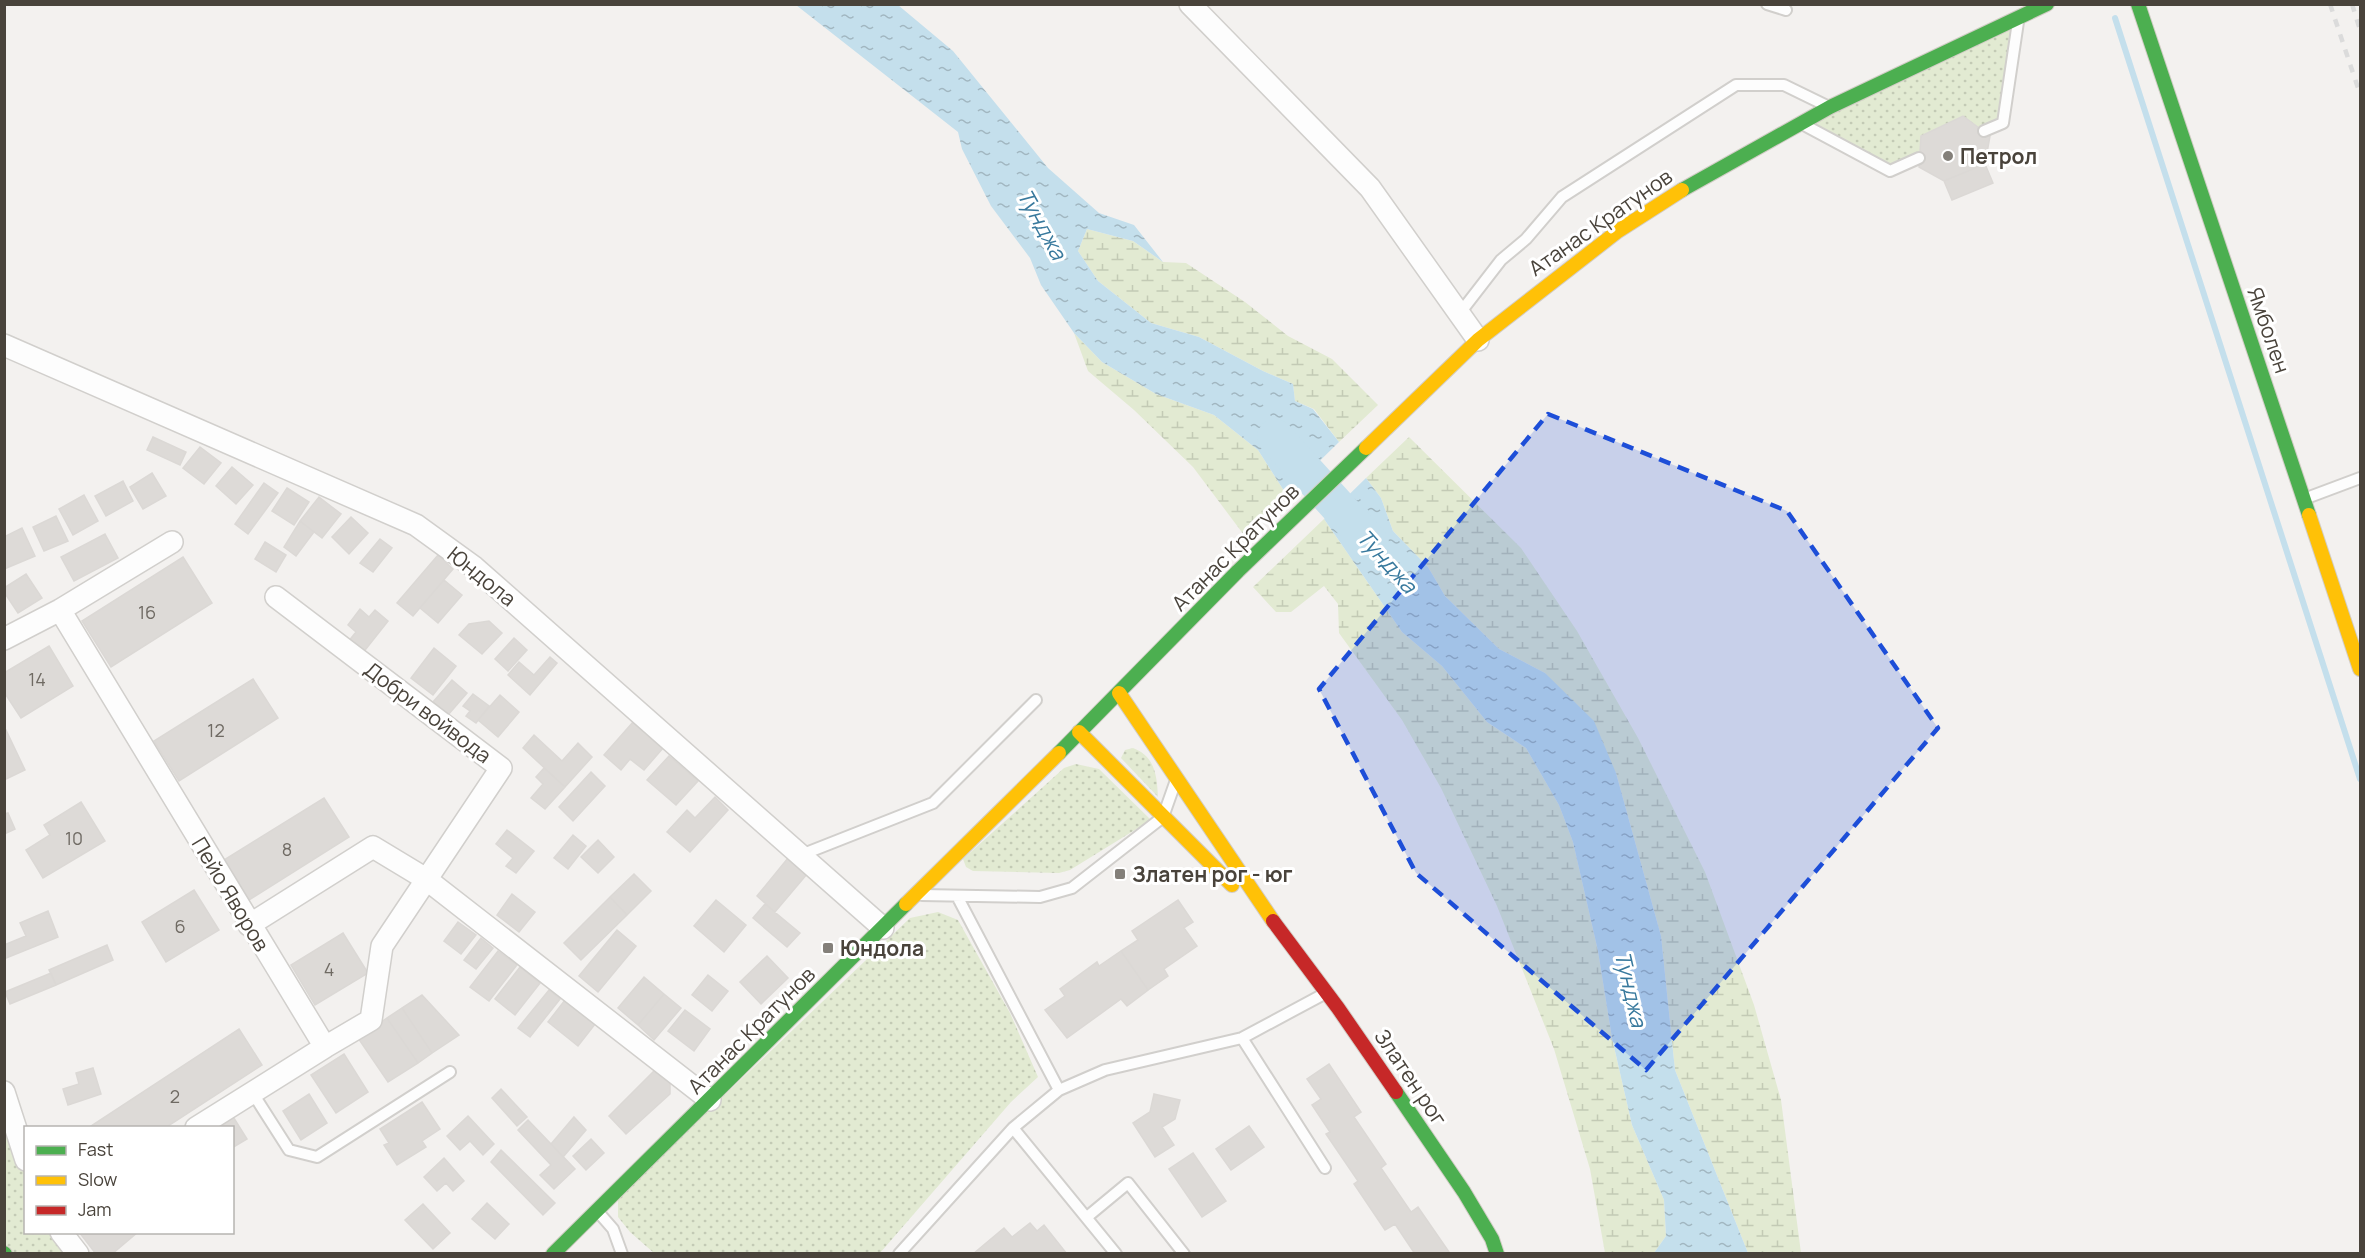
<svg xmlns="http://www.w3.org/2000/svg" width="2365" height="1258" font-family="Manrope,sans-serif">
	<defs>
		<pattern id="grass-dots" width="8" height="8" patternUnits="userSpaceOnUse" patternTransform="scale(1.5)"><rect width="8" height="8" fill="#e2ead2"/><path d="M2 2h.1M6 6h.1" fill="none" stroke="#c3cab5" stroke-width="1.8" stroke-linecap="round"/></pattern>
		<pattern id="wetland-marsh" width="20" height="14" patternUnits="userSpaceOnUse" patternTransform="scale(1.5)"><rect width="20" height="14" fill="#e2ead2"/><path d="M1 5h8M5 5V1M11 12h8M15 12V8" fill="none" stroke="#c3cab5"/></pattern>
		<pattern id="water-ripples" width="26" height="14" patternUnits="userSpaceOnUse" patternTransform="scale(1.5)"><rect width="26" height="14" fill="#c4dfec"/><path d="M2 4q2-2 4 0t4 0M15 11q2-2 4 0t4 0" fill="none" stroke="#a1b6c0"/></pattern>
	</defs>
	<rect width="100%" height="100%" fill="#f3f1ef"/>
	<path fill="url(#grass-dots)" d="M 2019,17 L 2003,123 L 1890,171 L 1801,123 Z
		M 1133,748 C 1155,756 1157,776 1158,797 L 1121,758 L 1125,750 Z
		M 1076,764 L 1099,769 L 1151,820 L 1070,870 L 1059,873 L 973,871 L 966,867 L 963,859 L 1064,768 Z
		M 938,912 L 958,920 L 1010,1013 L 1038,1077 L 1011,1102 L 880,1253 L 654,1253 L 630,1232 L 618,1217 L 618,1197 L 910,918 Z
		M 4,1092 L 25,1160 L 26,1232 L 61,1233 L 78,1253 L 5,1253 Z"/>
	<path fill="url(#wetland-marsh)" d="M 1087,229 L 1133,241 L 1163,262 L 1186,263 L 1245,302 L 1288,336 L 1332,359 L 1378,405 L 1339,442 L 1314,409 L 1295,401 L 1293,384 L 1263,371 L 1199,337 L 1151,323 L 1098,281 L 1078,251 Z
		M 1074,333 L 1102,362 L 1156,394 L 1214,415 L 1258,450 L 1286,494 L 1244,535 L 1193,467 L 1134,410 L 1088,371 Z
		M 1409,437 L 1521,548 L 1577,631 L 1638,738 L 1705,872 L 1754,1005 L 1781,1100 L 1801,1253 L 1748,1253 L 1675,1070 L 1661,936 L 1616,773 L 1545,673 L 1499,649 L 1445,596 L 1428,567 L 1393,531 L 1381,498 L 1366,478 Z
		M 1324,519 L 1402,632 L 1442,666 L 1487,722 L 1526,748 L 1559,805 L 1573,842 L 1598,951 L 1612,1038 L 1632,1125 L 1664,1200 L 1666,1236 L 1654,1253 L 1605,1253 L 1590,1169 L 1554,1049 L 1497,906 L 1441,788 L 1402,720 L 1339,633 L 1338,604 L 1324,586 L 1291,612 L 1276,612 L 1253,587 Z"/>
	<path fill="url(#water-ripples)" d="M 796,5 L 898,5 L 953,51 L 1048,168 L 1099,213 L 1134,225 L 1163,262 L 1133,241 L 1087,229 L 1078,251 L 1098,281 L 1151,323 L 1199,337 L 1263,371 L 1293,384 L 1295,401 L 1313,409 L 1339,442 L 1286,494 L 1258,450 L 1214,415 L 1156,394 L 1102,362 L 1074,333 L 1041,285 L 1030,258 L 991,206 L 962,149 L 958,132 Z
		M 1366,478 L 1381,498 L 1393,531 L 1428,567 L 1445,596 L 1499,649 L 1545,673 L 1594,721 L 1616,773 L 1661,936 L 1675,1070 L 1748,1253 L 1654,1253 L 1666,1236 L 1664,1200 L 1632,1125 L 1612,1038 L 1598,951 L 1573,842 L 1559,805 L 1526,748 L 1487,722 L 1442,666 L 1402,632 L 1324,519 Z"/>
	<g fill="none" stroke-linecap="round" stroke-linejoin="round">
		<path stroke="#c4dfec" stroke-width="6" d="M 2115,18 L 2360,779"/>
		<path stroke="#c4dfec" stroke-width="36" d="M 1275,437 L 1371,543"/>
	</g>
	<path fill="#dddad7" stroke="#dbd8d5" stroke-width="1.5" d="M 1963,116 L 1990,136 L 1985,164 L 1944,181 L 1919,167 L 1921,136 Z
		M 1985,164 L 1993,183 L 1952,200 L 1944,181 Z
		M 153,437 L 186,452 L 180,465 L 147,450 Z
		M 200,447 L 221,463 L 204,484 L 183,468 Z
		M 232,467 L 253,485 L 236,504 L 216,486 Z
		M 152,473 L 166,496 L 143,509 L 130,487 Z
		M 123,481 L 133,501 L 106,516 L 95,496 Z
		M 264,483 L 278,493 L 248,534 L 235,524 Z
		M 287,488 L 309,502 L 294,525 L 272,511 Z
		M 84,495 L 98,521 L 73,535 L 59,509 Z
		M 319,497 L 341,514 L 322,538 L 300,521 Z
		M 56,516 L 68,541 L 44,551 L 33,527 Z
		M 351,517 L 368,533 L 349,554 L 332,537 Z
		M 300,521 L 314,532 L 296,556 L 284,547 Z
		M 22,528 L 35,556 L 4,569 L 4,537 Z
		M 105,534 L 118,558 L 74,581 L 61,557 Z
		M 380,539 L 392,548 L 373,572 L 360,563 Z
		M 265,542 L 286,555 L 276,572 L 255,559 Z
		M 438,555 L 453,569 L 413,616 L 397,603 Z
		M 183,557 L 212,603 L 111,667 L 82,621 Z
		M 26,574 L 42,598 L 18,613 L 4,592 L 4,588 Z
		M 444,580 L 462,595 L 438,623 L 420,608 Z
		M 360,609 L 369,617 L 375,610 L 388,621 L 362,654 L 348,642 L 356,632 L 348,625 Z
		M 489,621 L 502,633 L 482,654 L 459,635 L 469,624 Z
		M 514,638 L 527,650 L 508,671 L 495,659 Z
		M 49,646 L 73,686 L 21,718 L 4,692 L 4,673 Z
		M 434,648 L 456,666 L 433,695 L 411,678 Z
		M 550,657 L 557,663 L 530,695 L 508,675 L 519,662 L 534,675 Z
		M 253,679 L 278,718 L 179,781 L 154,741 Z
		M 452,680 L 467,693 L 448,715 L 433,702 Z
		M 473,694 L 489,706 L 476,723 L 466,716 L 470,711 L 463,706 Z
		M 500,695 L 519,712 L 498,737 L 478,720 Z
		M 633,722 L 663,748 L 644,770 L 630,759 L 621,770 L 604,755 Z
		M 6,730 L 25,770 L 4,780 L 4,731 Z
		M 534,735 L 562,761 L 578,743 L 592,757 L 565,787 L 523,748 Z
		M 669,756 L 698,781 L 676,805 L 647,780 Z
		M 544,768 L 565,787 L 545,809 L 531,798 L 543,784 L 536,777 Z
		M 591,772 L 605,786 L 573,821 L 559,807 Z
		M 715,797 L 728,810 L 690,852 L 667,832 L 687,810 L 695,818 Z
		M 324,798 L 349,837 L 249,900 L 224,860 Z
		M 81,802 L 105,841 L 43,878 L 26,850 L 50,835 L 44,825 Z
		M 8,813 L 15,829 L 4,834 L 4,814 Z
		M 507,830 L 534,851 L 516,873 L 506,866 L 513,858 L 496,844 Z
		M 573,835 L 586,846 L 568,869 L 554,858 Z
		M 598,840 L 614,857 L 598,873 L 581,857 Z
		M 788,858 L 807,874 L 775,912 L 757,896 Z
		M 634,874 L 651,891 L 627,915 L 610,897 Z
		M 194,890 L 219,930 L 166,962 L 142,922 Z
		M 512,894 L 535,912 L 519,932 L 497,915 Z
		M 610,897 L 627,915 L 581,960 L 564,943 Z
		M 716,900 L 746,925 L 724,952 L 694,926 Z
		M 1178,900 L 1193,922 L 1184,928 L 1197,946 L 1164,969 L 1168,976 L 1148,990 L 1121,951 L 1138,940 L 1132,931 Z
		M 765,904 L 800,933 L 787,947 L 753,918 Z
		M 48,911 L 58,937 L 4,959 L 4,945 L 26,936 L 20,923 Z
		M 458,922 L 476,935 L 461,954 L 444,941 Z
		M 617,930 L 636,946 L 598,992 L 579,976 Z
		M 343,933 L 368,973 L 315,1005 L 291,965 Z
		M 481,938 L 493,948 L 476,969 L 464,960 Z
		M 107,945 L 113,960 L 56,985 L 49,970 Z
		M 498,951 L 517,965 L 489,1001 L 470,987 Z
		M 1121,951 L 1148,990 L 1127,1006 L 1121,999 L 1067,1038 L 1045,1010 L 1065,996 L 1060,989 L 1097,962 L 1099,966 Z
		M 767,956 L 788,978 L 761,1004 L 740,982 Z
		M 520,967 L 540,983 L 515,1015 L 495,999 Z
		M 51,973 L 56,985 L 10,1004 L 5,992 Z
		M 708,975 L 728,991 L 712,1011 L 692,995 Z
		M 644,977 L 664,994 L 638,1025 L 618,1008 Z
		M 549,990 L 560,999 L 530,1037 L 518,1028 Z
		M 664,994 L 681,1008 L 654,1040 L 638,1025 Z
		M 422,995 L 459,1035 L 432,1053 L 402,1008 Z
		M 565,1000 L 596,1023 L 578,1046 L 548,1022 Z
		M 402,1008 L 432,1053 L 418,1063 L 387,1018 Z
		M 685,1010 L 710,1029 L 694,1051 L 668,1031 Z
		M 387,1018 L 418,1063 L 388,1082 L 358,1038 Z
		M 239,1029 L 262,1065 L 165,1128 L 88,1128 Z
		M 344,1054 L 368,1092 L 336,1113 L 311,1075 Z
		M 1329,1064 L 1361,1112 L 1354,1117 L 1386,1164 L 1381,1168 L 1411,1212 L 1418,1207 L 1449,1252 L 1447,1254 L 1415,1254 L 1395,1224 L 1385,1230 L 1354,1184 L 1358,1181 L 1326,1134 L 1330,1132 L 1312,1105 L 1321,1099 L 1307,1079 Z
		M 93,1068 L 101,1094 L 68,1105 L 63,1089 L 79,1084 L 76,1073 Z
		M 657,1068 L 670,1077 L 670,1094 L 626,1134 L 609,1116 Z
		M 501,1089 L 527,1117 L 517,1126 L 492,1098 Z
		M 309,1094 L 327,1123 L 301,1140 L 283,1111 Z
		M 1154,1094 L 1180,1100 L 1175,1119 L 1162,1127 L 1174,1145 L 1155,1157 L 1133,1123 L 1150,1112 Z
		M 422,1102 L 440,1129 L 422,1141 L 426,1147 L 397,1165 L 384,1145 L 389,1143 L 380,1129 Z
		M 232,1115 L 247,1139 L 232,1148 L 232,1128 L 211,1128 Z
		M 468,1116 L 494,1144 L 483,1155 L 470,1141 L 460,1150 L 447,1136 Z
		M 574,1117 L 586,1130 L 563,1157 L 551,1144 Z
		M 528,1120 L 575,1169 L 554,1189 L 540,1175 L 551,1165 L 518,1130 Z
		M 1249,1126 L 1264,1147 L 1231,1170 L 1216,1149 Z
		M 591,1139 L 604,1153 L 586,1170 L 573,1156 Z
		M 501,1150 L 555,1203 L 543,1215 L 491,1162 Z
		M 1193,1153 L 1226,1201 L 1202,1217 L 1169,1169 Z
		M 444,1158 L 464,1181 L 453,1191 L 446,1183 L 437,1191 L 424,1177 Z
		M 487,1203 L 509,1224 L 495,1239 L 472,1219 Z
		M 423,1204 L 450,1233 L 433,1249 L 405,1220 Z
		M 1030,1223 L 1037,1231 L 1044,1225 L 1067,1254 L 973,1254 L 1004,1228 L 1012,1237 Z
		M 79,1232 L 138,1232 L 112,1254 L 96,1254 Z"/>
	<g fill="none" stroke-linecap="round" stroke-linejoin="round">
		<defs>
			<path id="lane" d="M 1767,4 L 1786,10
				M 1806,126 L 1890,171 L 1919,158
				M 1984,131 L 2003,123 L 2018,22
				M 1460,313 L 1501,260 L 1526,239 L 1562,197 L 1736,85 L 1784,85 L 1825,105
				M 2304,499 L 2360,478
				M 801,855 L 933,803 L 1036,700
				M 922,895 L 1040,897 L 1072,888 L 1163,817 L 1175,783
				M 957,896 L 1059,1090
				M 1242,1038 L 1325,1168
				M 252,1092 L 289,1150 L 317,1157 L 450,1072
				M 1013,1128 L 1116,1254
				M 599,1213 L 613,1229 L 622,1254
				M 1087,1217 L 1128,1183 L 1184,1254
				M 899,1254 L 1013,1128 L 1059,1090 L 1105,1070 L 1242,1038 L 1324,994"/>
			<path id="street" d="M 1190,4 L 1370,188 L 1478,340
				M 4,345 L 416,525 L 474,567 L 883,928
				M 276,597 L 501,768 L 382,946 L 371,1020 L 325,1047
				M 60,610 L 325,1047 L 196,1128
				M 4,639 L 60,610 L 172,542
				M 249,925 L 373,847 L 426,879 L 710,1100
				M 4,1092 L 26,1160
				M 61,1232 L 78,1254"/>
			<path id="fast" d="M 2138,4 L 2309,515
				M 1682,190 L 1830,107 L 2047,4
				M 1059,753 L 1238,571 L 1366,448
				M 1396,1092 L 1464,1192 L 1492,1239 L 1497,1254
				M 4,1253 L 5,1254
				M 553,1254 L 906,904"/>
			<path id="slow" d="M 1366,448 L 1478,340 L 1618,231 L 1682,190
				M 2309,515 L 2360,669
				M 1119,693 L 1273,921
				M 1079,732 L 1232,885
				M 906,904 L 1059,753"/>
			<path id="jam" d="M 1273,921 L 1338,1008 L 1396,1092"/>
		</defs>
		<use href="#lane" stroke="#d1cfcc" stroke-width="14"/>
		<use href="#street" stroke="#d1cfcc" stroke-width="24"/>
		<use href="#fast" stroke="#d2cdc6" stroke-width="16"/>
		<use href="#slow" stroke="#d2cdc6" stroke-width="16"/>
		<use href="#jam" stroke="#d2cdc6" stroke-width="16"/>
		<use href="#lane" stroke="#fdfdfd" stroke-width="10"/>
		<use href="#street" stroke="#fdfdfd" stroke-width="21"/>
		<use href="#fast" stroke="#4caf50" stroke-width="14"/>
		<use href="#slow" stroke="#ffc107" stroke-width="14"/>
		<use href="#jam" stroke="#c62828" stroke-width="14"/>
		<path stroke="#dbdbdb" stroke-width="4.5" stroke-dasharray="8 8" stroke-linecap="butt" d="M 2330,4 L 2360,94
			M 2352,4 L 2360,30"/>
	</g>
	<path fill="#1d4ed8" fill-opacity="0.2" stroke="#1d4ed8" stroke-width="4.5" stroke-dasharray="12 8" stroke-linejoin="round" d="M 1548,414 L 1787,511 L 1938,728 L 1646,1070 L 1416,873 L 1319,689 Z"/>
	<g fill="#84807a" stroke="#fff" stroke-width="2">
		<circle cx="1948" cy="156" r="6"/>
		<rect x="1114" y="868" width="12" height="12" rx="3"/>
		<rect x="822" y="942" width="12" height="12" rx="3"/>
	</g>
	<g text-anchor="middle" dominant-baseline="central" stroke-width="6" stroke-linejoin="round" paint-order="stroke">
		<g font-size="18" fill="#6f6a63">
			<text x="147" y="612">16</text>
			<text x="37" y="679">14</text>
			<text x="216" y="730">12</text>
			<text x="74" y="838">10</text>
			<text x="287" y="849">8</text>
			<text x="180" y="926">6</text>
			<text x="329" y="969">4</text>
			<text x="175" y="1096">2</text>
		</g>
		<g font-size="21" font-weight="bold" fill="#49433b" stroke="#fff" text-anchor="start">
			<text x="1960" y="156">Петрол</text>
			<text x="1132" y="874">Златен рог - юг</text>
			<text x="840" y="948">Юндола</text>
		</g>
		<g font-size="21" fill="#49433b" stroke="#fff">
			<text transform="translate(1600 222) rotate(-35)">Атанас Кратунов</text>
			<text transform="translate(2269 330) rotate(71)">Ямболен</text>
			<text transform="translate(1235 547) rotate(-45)">Атанас Кратунов</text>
			<text transform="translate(482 576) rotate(39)">Юндола</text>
			<text transform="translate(428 712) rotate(37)">Добри войвода</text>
			<text transform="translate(231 894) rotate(59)">Пейо Яворов</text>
			<text transform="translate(751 1030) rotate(-45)">Атанас Кратунов</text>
			<text transform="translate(1411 1077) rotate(56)">Златен рог</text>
		</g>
		<g font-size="22" font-style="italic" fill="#38799d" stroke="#fff">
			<text transform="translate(1042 224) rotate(61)">Тунджа</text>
			<text transform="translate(1387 561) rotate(48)">Тунджа</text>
			<text transform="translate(1631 989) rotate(77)">Тунджа</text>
		</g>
	</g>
	<rect width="2365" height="1258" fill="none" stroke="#49433b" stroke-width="12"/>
	<rect x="24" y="1126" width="210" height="108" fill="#ffffff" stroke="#b6b4b1" stroke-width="1.5"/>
	<rect x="36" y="1146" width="30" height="9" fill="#4caf50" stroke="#b6b4b1" stroke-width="1.5"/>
	<text x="78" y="1156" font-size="18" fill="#49433b">Fast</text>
	<rect x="36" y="1176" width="30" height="9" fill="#ffc107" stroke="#b6b4b1" stroke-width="1.5"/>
	<text x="78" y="1186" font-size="18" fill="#49433b">Slow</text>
	<rect x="36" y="1206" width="30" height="9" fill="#c62828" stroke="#b6b4b1" stroke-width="1.5"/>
	<text x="78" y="1216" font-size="18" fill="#49433b">Jam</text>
</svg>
